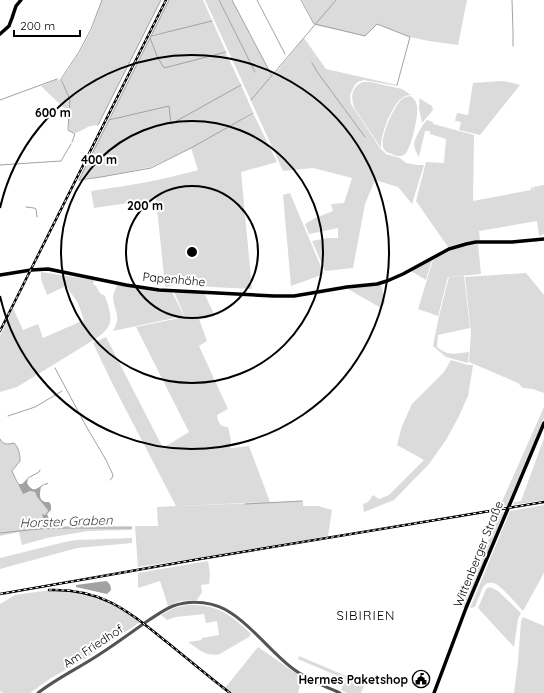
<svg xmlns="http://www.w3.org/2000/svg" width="544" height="693" font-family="Quicksand,sans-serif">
	<rect width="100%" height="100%" fill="#fff"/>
	<path fill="#dbdbdb" d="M 102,0 L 161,0 L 98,125 L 90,126 L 76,133 L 69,131 L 69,113 L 41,86 L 57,79 L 61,80 L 64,84 L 62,79 L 80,52 L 92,29 Z
		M 169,0 L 203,0 L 226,52 L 224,53 L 226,53 L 241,85 L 239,86 L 241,85 L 253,112 L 208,139 L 253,113 L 277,162 L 241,172 L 252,289 L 172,285 L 168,287 L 165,286 L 156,199 L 94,208 L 91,191 C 127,186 163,180 198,170 L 191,148 L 151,167 L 101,177 L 79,179 L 108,121 L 116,119 L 109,120 L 151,36 L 171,31 L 151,35 Z
		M 205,0 L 232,0 L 272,77 L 304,38 L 326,69 L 397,85 L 397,86 L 363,80 L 358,82 L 354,86 L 350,95 L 351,104 L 380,148 L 386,154 L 400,158 L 406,163 L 417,165 L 424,165 L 412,204 L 398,187 L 375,180 L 365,204 L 353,268 L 325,271 L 312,241 L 327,238 L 338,238 L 338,228 L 309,234 L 305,224 L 315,218 L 333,211 L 331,204 L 344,203 L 352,178 L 313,168 L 283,171 Z
		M 302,0 L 467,0 L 458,45 L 429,41 L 410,37 L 377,24 L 365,36 L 315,25 Z
		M 501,81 L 509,82 L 520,85 L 480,135 L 459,130 L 461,122 L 455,121 L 457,113 L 468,115 L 473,83 Z
		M 363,82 L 370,82 L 402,89 L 411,95 C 408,95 405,96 402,98 C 392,105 380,135 381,148 L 355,109 C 350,98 351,87 363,82 Z
		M 410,96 C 414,98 416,101 417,106 C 419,114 411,151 404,155 C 400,157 395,156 392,154 C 388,153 384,151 383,147 C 380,137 394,106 402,99 C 404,97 407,97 410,96 Z
		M 419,98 L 432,106 L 433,110 L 422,123 C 421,118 420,113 419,109 C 419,104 420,102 419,98 Z
		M 427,120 L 433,122 L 433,124 L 474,135 L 473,201 L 531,190 L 531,187 L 532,187 L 534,193 L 533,187 L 544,185 L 544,234 L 539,236 L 537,221 L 479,231 L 480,240 L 464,242 L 448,247 L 416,201 L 426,162 L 444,163 L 446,139 L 430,134 L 430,131 L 425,131 L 419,157 C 417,153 414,149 414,144 C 415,137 422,125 427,120 Z
		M 290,193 L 324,274 L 291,286 L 283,195 Z
		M 478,244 L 481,274 L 448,277 L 438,316 L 418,309 L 433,260 C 448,251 461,246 478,244 Z
		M 432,260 L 426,280 L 411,271 Z
		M 41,272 L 94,280 L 93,284 L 96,286 L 100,293 L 105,296 C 113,320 115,326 92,341 L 17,387 L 0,392 L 0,336 L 13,308 L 23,330 L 38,324 L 43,338 L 84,320 L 78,303 L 66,286 L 47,295 L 41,279 Z
		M 526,273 L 544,295 L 544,393 L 533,389 L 523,388 L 518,383 L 469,362 L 471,333 L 465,277 Z
		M 464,276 L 470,328 L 438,335 L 437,347 C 449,357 455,353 469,352 L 468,363 L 446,357 L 433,346 L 439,316 L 449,277 Z
		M 381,284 L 385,302 L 381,308 L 348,289 Z
		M 117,285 L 156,291 L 172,292 L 184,316 L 113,331 C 122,316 114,311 113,297 C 113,293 116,289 117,285 Z
		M 174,292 L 204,293 L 215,316 L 199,319 L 207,341 L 199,346 L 228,409 L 217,415 C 218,423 220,427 228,427 L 231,440 L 230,448 L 232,448 L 249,446 L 270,502 L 179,506 L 303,501 L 303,506 L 318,506 L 332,510 L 328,536 L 246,551 L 138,567 L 135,526 L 158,526 L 157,507 L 176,506 L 112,383 L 93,343 L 106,337 L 163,448 L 189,432 L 136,327 L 185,317 Z
		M 451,360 L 468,365 L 473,365 L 468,396 L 458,418 L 446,440 L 429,464 L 394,500 L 364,512 L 363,504 L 368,502 L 373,495 L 379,499 L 389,495 L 424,460 L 397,445 L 402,426 L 412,404 L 444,372 Z
		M 544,407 L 544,418 L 507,506 L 500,506 Z
		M 544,438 L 544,500 L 513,505 L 514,502 L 521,501 Z
		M 0,439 C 5,446 7,444 14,443 C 19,448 20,454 20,461 L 12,471 L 17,483 L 23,493 L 30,491 L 35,492 L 37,497 L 47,509 L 48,511 L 45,520 L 51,524 L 51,526 L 132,526 L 131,530 L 88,531 L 47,538 L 22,545 L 19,532 L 0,536 Z
		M 544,505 L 544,573 L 523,611 C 516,604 502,586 494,583 C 491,583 489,583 487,583 L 483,587 L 475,607 L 470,608 L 510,511 Z
		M 504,512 L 465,608 L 462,607 L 499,513 Z
		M 132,538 L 132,543 L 77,548 L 0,569 L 0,558 L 65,542 L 76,540 Z
		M 208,561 L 210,574 L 209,584 L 201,585 L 202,592 L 197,600 L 180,601 L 168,606 L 160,581 L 138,588 L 138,573 Z
		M 490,587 L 498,591 L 521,613 L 518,619 L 514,647 L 478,608 L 486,589 Z
		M 51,590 C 58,591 65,590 72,591 C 98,595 120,607 140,622 L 85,659 L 51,678 L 30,693 L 3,693 L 0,691 L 0,604 L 15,595 Z
		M 187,605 C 218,604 230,614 251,634 L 249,637 L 218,655 L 207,654 L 201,651 L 188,642 L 201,640 L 202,638 L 219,635 L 217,621 L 206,623 L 204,614 L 176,617 L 167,620 L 161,615 L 174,608 Z
		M 523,617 L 544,626 L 544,693 L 514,693 L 518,662 L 521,621 Z
		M 258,647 L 294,672 L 302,677 L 298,693 L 231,693 L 225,688 Z
		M 299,656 L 365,684 L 361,693 L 347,693 L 341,690 L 345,679 L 298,659 Z"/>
	<path fill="#a2a2a2" d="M 28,478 L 28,479 L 27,483 C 35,497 40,483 48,483 L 48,484 L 44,485 L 41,487 C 39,495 39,503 49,502 L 51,505 L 51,510 L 47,514 L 49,519 L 52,521 L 51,524 C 46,521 43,519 42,514 L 45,515 L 48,511 L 47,509 L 37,497 L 35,492 L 30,491 L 23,494 L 17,482 L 18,482 L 19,484 L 22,484 Z
		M 106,581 C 110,583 111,586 111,590 L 107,594 L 76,587 L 76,585 Z"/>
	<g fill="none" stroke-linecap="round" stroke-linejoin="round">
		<path stroke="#a2a2a2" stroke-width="1" d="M 219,0 L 255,72
			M 232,0 L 272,76
			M 257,0 L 285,54
			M 301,0 L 314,24
			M 512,0 L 513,31 L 513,46
			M 315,24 L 365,36 L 377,24 L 410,37 L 397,85
			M 151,36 L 212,21
			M 150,38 L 157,56 L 164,68 L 226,52
			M 312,63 L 318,73 L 365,137
			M 0,100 L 57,79
			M 251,100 L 336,0
			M 109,120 L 169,106 L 171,124 L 241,85
			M 98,125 L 161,0
			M 72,142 L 75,134 L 68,130 L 70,100 L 61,79 L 79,52 L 91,29 L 102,0
			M 0,165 L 61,161 L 71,144
			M 79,180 L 169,0
			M 79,180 L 101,177 L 151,168 L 191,148 L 253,113
			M 26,207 L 34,208 L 36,209 L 37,217
			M 55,368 L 86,426 L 106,460 L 113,475 L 112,478 L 110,480
			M 8,416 L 35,407 L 62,391
			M 0,439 C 4,446 8,444 14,443 C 19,448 20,454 20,461 L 12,471 L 17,482
			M 28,478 L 39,472 L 40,470
			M 245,504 L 302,501
			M 0,533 L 49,528 L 132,528"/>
		<path stroke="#a2a2a2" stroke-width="2.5" d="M 49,528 L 50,523"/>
		<path stroke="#545454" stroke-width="3" d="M 38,693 C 57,678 79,668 100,654 C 117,643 133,631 149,620 C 157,615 165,609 173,606 C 192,599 215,602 231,613 C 253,627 271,652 292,668 C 306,679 324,686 340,693"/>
		<path stroke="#000" stroke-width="3.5" d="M 0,34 L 9,26 L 12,18 L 16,6 L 21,0
			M 0,275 L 31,270 L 48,269 L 126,285 L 159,290 L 274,296 L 294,296 L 347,287 L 377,284 L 387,281 L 403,274 L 449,249 L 466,244 L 476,242 L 512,242 L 544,239
			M 434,693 L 466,608 L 544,423"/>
		<defs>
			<path id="rail" d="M 0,331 L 166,0
				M 49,590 C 103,588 129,612 168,643 C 189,660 209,677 230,693
				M 0,594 L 194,560 L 544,502"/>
		</defs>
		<use href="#rail" stroke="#000" stroke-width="2.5"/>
		<use href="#rail" stroke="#fff" stroke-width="1" stroke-dasharray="3" stroke-linecap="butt"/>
	</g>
	<g fill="none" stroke="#000" stroke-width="2">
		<circle cx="192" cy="252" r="66"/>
		<circle cx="192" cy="252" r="131"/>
		<path d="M0 208A197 197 0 1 1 0 296"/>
	</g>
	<defs>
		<symbol id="civic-ring" viewBox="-11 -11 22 22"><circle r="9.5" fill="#fff" stroke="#000" stroke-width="1.5"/><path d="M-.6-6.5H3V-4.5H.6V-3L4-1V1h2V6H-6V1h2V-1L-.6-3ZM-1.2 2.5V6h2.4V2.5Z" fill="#000"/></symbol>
	</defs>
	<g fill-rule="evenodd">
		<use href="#civic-ring" x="411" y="669" width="20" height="20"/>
	</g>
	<g text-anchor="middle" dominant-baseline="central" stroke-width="4" stroke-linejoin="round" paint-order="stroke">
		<g font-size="12" fill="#000" stroke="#fff">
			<text transform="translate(174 279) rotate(5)">Papenhöhe</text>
			<text transform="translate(478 554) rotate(-68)">Wittenberger Straße</text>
			<text transform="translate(93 646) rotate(-33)">Am Friedhof</text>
		</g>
		<g font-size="12" font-weight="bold" fill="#000" stroke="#fff" text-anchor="end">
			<text x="408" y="679">Hermes Paketshop</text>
		</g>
		<g font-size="13" font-style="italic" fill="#434343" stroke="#fff">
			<text transform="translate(66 521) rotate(-2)">Horster Graben</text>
		</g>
		<g font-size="13" letter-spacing="1" fill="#000" stroke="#fff">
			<text x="366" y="615">SIBIRIEN</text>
		</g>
	</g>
	<circle cx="192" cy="252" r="6" fill="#000" stroke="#fff" stroke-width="2"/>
	<g font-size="12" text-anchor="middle" font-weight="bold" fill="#000" stroke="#fff" stroke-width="4" stroke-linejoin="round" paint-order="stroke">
		<text x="53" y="117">600 m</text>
		<text x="99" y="164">400 m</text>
		<text x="145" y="210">200 m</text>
	</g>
	<path d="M14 30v6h66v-6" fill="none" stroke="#000000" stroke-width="2"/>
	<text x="20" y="30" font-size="12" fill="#000000" stroke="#ffffff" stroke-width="3" paint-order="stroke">200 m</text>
</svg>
